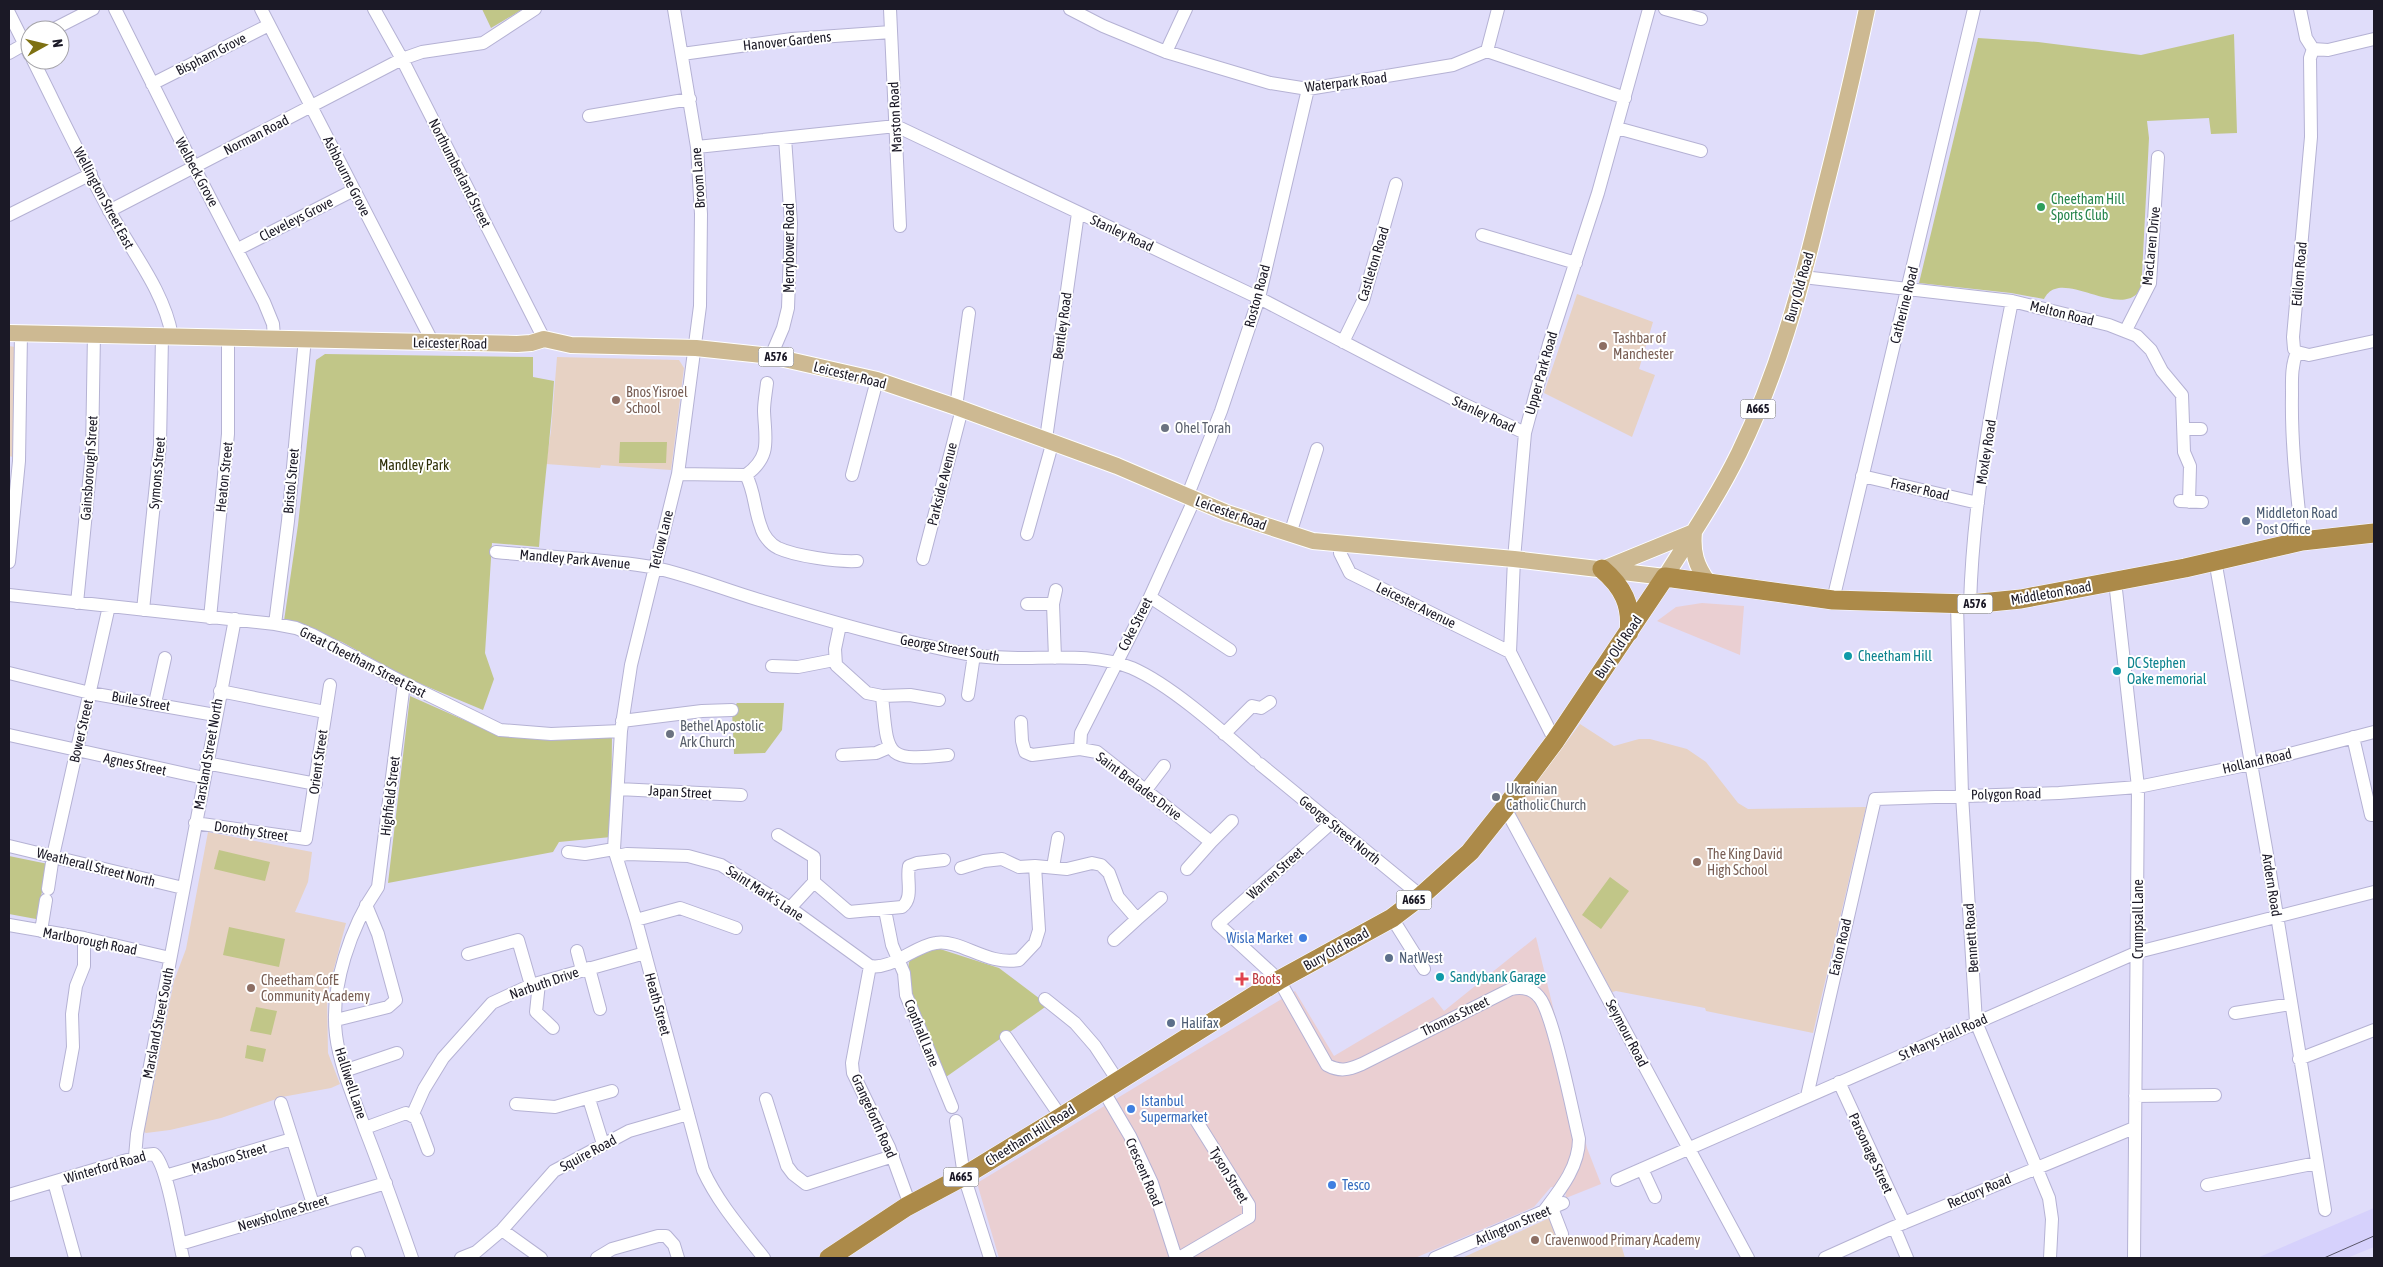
<svg xmlns="http://www.w3.org/2000/svg" width="2383" height="1267" font-family="'Asap Condensed',sans-serif">
	<rect width="100%" height="100%" fill="#e0ddfa"/>
	<path fill="#eacfd2" d="M 1702,603 L 1744,606 L 1740,655 L 1657,621 L 1676,607 Z
		M 1536,937 L 1587,1148 L 1601,1184 L 1566,1198 L 1565,1189 L 1551,1187 L 1534,1207 L 1415,1258 L 999,1258 L 977,1183 L 1134,1088 L 1295,991 L 1334,1056 L 1433,997 L 1444,1011 Z"/>
	<path fill="#d6d1fc" d="M 2374,1208 L 2374,1247 L 2347,1258 L 2257,1258 Z"/>
	<path fill="#e7d2c4" d="M 1577,294 L 1653,322 L 1639,369 L 1655,375 L 1632,437 L 1544,393 Z
		M 9,346 L 15,347 L 13,457 L 9,456 Z
		M 557,357 L 679,360 L 684,368 L 671,470 L 601,465 L 600,468 L 546,464 L 551,431 Z
		M 1580,724 L 1614,746 L 1639,739 L 1650,739 L 1687,749 L 1706,762 L 1738,803 L 1748,809 L 1866,807 L 1813,1033 L 1706,1011 L 1705,1008 L 1616,991 L 1612,992 L 1516,815 L 1516,809 Z
		M 208,832 L 312,852 L 308,882 L 295,912 L 346,923 L 327,995 L 328,1053 L 340,1084 L 331,1088 L 282,1097 L 221,1118 L 170,1130 L 146,1133 L 144,1132 L 174,981 L 186,949 Z
		M 1558,1214 L 1573,1247 L 1618,1234 L 1625,1258 L 1462,1258 Z"/>
	<path fill="#c1c688" d="M 482,9 L 523,9 L 491,28 Z
		M 2234,34 L 2237,133 L 2211,134 L 2209,118 L 2147,121 L 2149,138 L 2142,275 L 2144,276 C 2138,326 2079,280 2055,289 C 2050,290 2046,295 2044,299 L 2011,293 L 1919,283 L 1978,38 L 2038,42 L 2141,55 Z
		M 325,354 L 533,357 L 533,377 L 554,381 C 551,436 543,492 539,547 L 492,543 L 485,653 L 494,679 L 483,710 L 409,679 L 342,642 L 284,621 L 298,525 L 316,360 Z
		M 620,442 L 667,442 L 666,463 L 619,463 Z
		M 410,696 L 498,735 L 542,740 L 612,735 L 611,837 L 559,842 L 553,852 L 388,883 Z
		M 737,703 L 784,703 L 782,730 L 765,753 L 734,754 L 732,710 Z
		M 219,850 L 270,862 L 265,881 L 214,869 Z
		M 9,856 L 48,864 L 36,919 L 9,914 Z
		M 1610,877 L 1629,891 L 1601,929 L 1582,915 Z
		M 229,927 L 285,939 L 279,967 L 223,955 Z
		M 940,949 L 999,968 L 1048,1005 L 946,1077 C 932,1045 903,997 909,962 L 921,952 Z
		M 256,1007 L 277,1011 L 271,1035 L 250,1031 Z
		M 247,1045 L 266,1049 L 263,1062 L 245,1058 Z"/>
	<g fill="none" stroke-linecap="round" stroke-linejoin="round">
		<defs>
			<path id="minor" d="M 115,9 L 194,167 L 264,302 L 273,324 L 274,337
				M 261,9 L 433,343
				M 374,9 L 402,59 L 544,339
				M 674,9 L 697,147 L 701,214 L 700,306 L 678,474 L 631,665 L 621,731 L 614,849 L 636,920 L 703,1170 C 718,1203 742,1230 764,1258
				M 890,9 L 900,226
				M 1070,9 L 1103,26 L 1166,52 L 1270,83 L 1308,89 L 1453,65 L 1487,51 L 1625,98
				M 1665,9 L 1701,19
				M 2300,9 L 2306,38 L 2313,49 L 2310,58 L 2311,137 L 2293,337 L 2294,349 L 2297,352 C 2291,366 2292,381 2292,395 C 2291,444 2297,492 2302,541
				M 9,13 L 30,55
				M 52,30 L 93,9
				M 2313,49 L 2328,50 L 2374,39
				M 1487,51 L 1498,9
				M 1166,52 L 1186,9
				M 9,53 L 30,41
				M 682,54 L 792,39 L 891,32
				M 33,60 C 58,110 82,161 109,210 C 131,251 164,290 172,336
				M 152,84 L 269,25
				M 589,116 L 690,99
				M 1617,128 L 1701,151
				M 697,147 L 896,126 L 1259,298 L 1455,400 L 1525,433
				M 109,211 L 402,59 L 422,52 L 483,43 L 535,9
				M 9,215 L 91,174
				M 1482,235 L 1576,263
				M 238,249 L 354,190
				M 1803,277 L 2012,301 L 2109,325 L 2137,336 L 2151,350 L 2162,371 L 2182,395 L 2184,452 L 2190,466 L 2189,502
				M 2126,330 L 2150,283 L 2158,157
				M 1343,342 L 1363,301 L 1396,184
				M 2297,352 L 2309,355 L 2374,341
				M 771,356 L 783,328 L 788,308 L 791,223 L 785,138
				M 956,407 L 969,313
				M 2184,429 L 2201,429
				M 1046,439 L 1078,213
				M 678,474 L 746,475 C 755,492 754,509 761,527 C 763,535 770,544 778,548 C 795,556 837,562 857,561
				M 746,475 C 772,456 765,439 764,411 C 764,402 766,392 767,383
				M 852,475 L 877,380
				M 1862,476 L 1978,503
				M 1187,497 L 1221,411 L 1259,298 L 1308,89
				M 2180,501 L 2202,502
				M 1027,534 L 1053,441
				M 1290,534 L 1317,449
				M 1341,544 L 1340,553 L 1350,573 L 1510,652
				M 496,552 C 545,557 596,558 645,566 C 678,571 720,588 753,598 C 825,620 897,641 972,655 C 1024,664 1082,648 1132,668 C 1171,685 1222,731 1255,760
				M 923,559 L 962,409
				M 2215,560 L 2266,848 L 2325,1210
				M 9,562 L 19,461 L 21,333
				M 2115,581 L 2138,787 L 2134,1258
				M 9,595 L 275,624 L 296,628 L 313,635 L 404,683 L 500,730 L 551,734 L 621,731
				M 1150,597 L 1230,650
				M 1833,600 L 1974,9
				M 77,603 L 92,452 L 94,333
				M 1027,604 L 1053,604 L 1055,658
				M 1053,604 L 1056,590
				M 1957,604 L 1962,795 L 1976,1022 L 2049,1198 L 2052,1219 L 2050,1258
				M 1970,604 C 1973,502 1992,401 2012,301
				M 143,610 L 160,445 L 162,336
				M 210,618 L 228,434 L 228,337
				M 275,624 L 288,521 L 305,338
				M 840,625 L 835,649 L 836,665 L 867,693 L 882,696 C 888,756 884,762 948,755
				M 772,666 L 798,667 L 834,660
				M 9,673 L 90,693 L 215,715
				M 404,683 L 378,887 C 351,926 330,986 336,1035 C 340,1067 354,1098 365,1129 C 382,1172 397,1215 412,1258
				M 220,691 L 325,712
				M 968,695 L 974,655
				M 882,696 L 910,695 L 939,700
				M 155,703 L 165,658
				M 622,721 L 702,711 L 732,710
				M 1021,722 L 1022,741 L 1025,752 L 1032,755 L 1080,749 L 1097,752 L 1211,842 L 1187,869
				M 1224,734 L 1252,706 L 1261,708 L 1270,702
				M 9,735 L 204,778
				M 2353,737 L 2371,815 L 2374,815
				M 1555,741 L 1510,652 L 1514,559 L 1525,433 L 1549,344 L 1598,193 L 1649,9
				M 1080,749 L 1081,733 L 1150,597 L 1194,500
				M 842,755 L 876,753 L 890,747
				M 206,763 L 316,784
				M 1260,764 L 1421,896
				M 618,789 L 741,795
				M 1145,791 L 1164,766
				M 1505,808 L 1748,1258
				M 195,823 L 306,839 L 330,685
				M 1331,823 L 1218,924 L 1279,980 L 1327,1065 C 1340,1072 1348,1070 1362,1064 L 1511,989 C 1521,987 1532,988 1539,997 C 1553,1012 1573,1114 1579,1139 C 1579,1167 1560,1190 1544,1211
				M 778,835 L 814,857 L 814,882 L 849,912 L 902,907 C 914,898 906,879 909,866 L 917,863 L 944,860
				M 1211,842 L 1232,821
				M 9,846 L 183,888
				M 568,852 L 585,854 L 614,849
				M 617,856 L 627,854 L 688,856 L 721,865 L 790,908 L 870,966 C 892,970 914,946 936,943 C 961,939 987,966 1019,960 L 1035,943 L 1039,930 L 1035,866 L 1019,867 L 1002,859 L 984,861 L 961,868
				M 1035,866 L 1067,869 L 1092,863 L 1101,865 L 1109,873 L 1118,897 L 1137,919 L 1161,898
				M 1053,867 L 1058,838
				M 48,889 L 53,856 L 109,606
				M 790,908 L 814,882
				M 885,910 L 892,945 L 904,973 L 906,995 L 952,1107
				M 1392,918 L 1424,969
				M 636,920 L 680,908 L 736,928
				M 9,925 L 84,938 L 170,958
				M 41,931 L 46,900
				M 1114,940 L 1137,919
				M 577,951 L 582,970
				M 468,954 L 518,940 L 531,985
				M 870,966 L 852,1063 L 853,1073 L 889,1147 L 910,1205
				M 589,968 L 600,1009
				M 539,983 L 536,1012 L 553,1028
				M 1045,999 L 1075,1023 L 1095,1046 L 1118,1081
				M 2235,1013 L 2291,1004
				M 336,1020 L 388,1007 L 396,1000 L 378,934 L 366,905
				M 1006,1037 L 1061,1117
				M 2299,1059 L 2374,1030
				M 344,1071 L 397,1053
				M 1839,1082 L 1904,1223
				M 66,1085 L 73,1047 L 72,1014 L 76,986 L 84,966 L 84,938
				M 1103,1090 L 1130,1136 L 1152,1183 L 1176,1258
				M 1807,1096 L 1875,799 L 2059,793 L 2138,787 L 2251,764 L 2374,732
				M 2135,1096 L 2215,1095
				M 589,1099 L 603,1144
				M 766,1099 L 787,1166 L 793,1174 L 806,1184 L 893,1156
				M 281,1103 L 313,1204
				M 516,1104 L 555,1107 L 612,1091
				M 412,1116 L 424,1089 L 443,1058 L 492,1003 L 531,985 L 645,953
				M 956,1121 L 964,1176 L 990,1258
				M 365,1128 L 406,1113 L 416,1118 L 428,1150
				M 135,1157 L 137,1134 L 235,619
				M 1642,1169 L 1655,1197
				M 165,1176 L 292,1139
				M 1617,1180 L 2138,952 L 2374,892
				M 54,1182 L 75,1258
				M 2207,1185 L 2317,1163
				M 9,1195 L 144,1155 L 154,1154 C 168,1165 178,1238 183,1258
				M 1552,1208 L 1562,1234
				M 1894,1227 L 1907,1258
				M 502,1230 L 541,1258
				M 180,1244 L 386,1183
				M 357,1253 L 359,1258
				M 461,1258 L 476,1252 L 502,1230 L 554,1171 L 629,1131 L 688,1114
				M 597,1258 L 612,1249 L 658,1236 L 666,1236 L 674,1245 L 678,1258
				M 1179,1258 L 1249,1217 L 1249,1205 L 1194,1117
				M 1435,1258 L 1563,1203
				M 1825,1258 L 1894,1227 L 2134,1128"/>
			<path id="major" d="M 9,333 L 517,344 L 531,343 L 544,339 L 571,345 L 696,348 L 771,356 L 877,380 L 956,407 L 1117,466 L 1227,513 L 1313,541 L 1514,559 L 1665,577 C 1691,536 1718,496 1739,453 C 1777,375 1800,292 1820,208 C 1837,142 1853,76 1867,9
				M 1694,532 C 1692,552 1696,566 1708,582
				M 1606,568 L 1694,532"/>
			<path id="highway" d="M 1602,569 C 1623,587 1632,605 1629,632
				M 829,1258 L 906,1207 L 964,1176 L 1061,1117 L 1279,980 L 1392,918 L 1421,896 L 1470,852 L 1505,808 L 1555,741 L 1665,577 L 1833,600 L 1970,604 L 2021,599 L 2185,568 L 2302,541 L 2374,533"/>
		</defs>
		<use href="#minor" stroke="#b5b2d4" stroke-width="14"/>
		<use href="#major" stroke="#fff" stroke-width="18"/>
		<use href="#highway" stroke="#fff" stroke-width="20"/>
		<use href="#minor" stroke="#fff" stroke-width="12"/>
		<use href="#major" stroke="#cdb992" stroke-width="16"/>
		<use href="#highway" stroke="#ac8a49" stroke-width="19"/>
		<path stroke="#595668" stroke-width="1" d="M 2324,1258 L 2374,1236"/>
	</g>
	<circle fill="#2e9e5b" stroke="#fff" stroke-width="2" cx="2041" cy="207" r="5"/>
	<g fill="#8d6e63" stroke="#fff" stroke-width="2">
		<circle cx="1603" cy="346" r="5"/>
		<circle cx="616" cy="400" r="5"/>
		<circle cx="1697" cy="862" r="5"/>
		<circle cx="251" cy="988" r="5"/>
		<circle cx="1535" cy="1240" r="5"/>
	</g>
	<g fill="#6b7280" stroke="#fff" stroke-width="2">
		<circle cx="1165" cy="428" r="5"/>
		<circle cx="670" cy="734" r="5"/>
		<circle cx="1496" cy="797" r="5"/>
	</g>
	<g fill="#5c6f8a" stroke="#fff" stroke-width="2">
		<circle cx="2246" cy="521" r="5"/>
		<circle cx="1389" cy="958" r="5"/>
		<circle cx="1171" cy="1023" r="5"/>
	</g>
	<g fill="#0f9aa8" stroke="#fff" stroke-width="2">
		<circle cx="1848" cy="656" r="5"/>
		<circle cx="2117" cy="671" r="5"/>
		<circle cx="1440" cy="977" r="5"/>
	</g>
	<g fill="#3f7fe0" stroke="#fff" stroke-width="2">
		<circle cx="1303" cy="938" r="5"/>
		<circle cx="1131" cy="1109" r="5"/>
		<circle cx="1332" cy="1185" r="5"/>
	</g>
	<path fill="#e0444e" stroke="#fff" stroke-width="2" d="M1239.5 971.5h5v5h5v5h-5v5h-5v-5h-5v-5h5z"/>
	<g text-anchor="middle" dominant-baseline="central" stroke-width="4" stroke-linejoin="round" paint-order="stroke">
		<g fill="#fff" stroke="#5f5e67" stroke-width="1">
			<rect x="758.5" y="347.5" width="35" height="19" rx="4"/>
			<rect x="1740.5" y="399.5" width="35" height="19" rx="4"/>
			<rect x="1957.5" y="594.5" width="35" height="19" rx="4"/>
			<rect x="1396.5" y="890.5" width="35" height="19" rx="4"/>
			<rect x="943.5" y="1167.5" width="35" height="19" rx="4"/>
		</g>
		<g font-size="12" font-weight="bold" fill="#1b1926">
			<text x="776" y="357">A576</text>
			<text x="1758" y="409">A665</text>
			<text x="1975" y="604">A576</text>
			<text x="1414" y="900">A665</text>
			<text x="961" y="1177">A665</text>
		</g>
		<g font-size="14" fill="#1b1926" stroke="#fff">
			<text transform="translate(787 41) rotate(-6)">Hanover Gardens</text>
			<text transform="translate(211 54) rotate(-27)">Bispham Grove</text>
			<text transform="translate(1346 82) rotate(-7)">Waterpark Road</text>
			<text transform="translate(895 117) rotate(-93)">Marston Road</text>
			<text transform="translate(256 135) rotate(-27)">Norman Road</text>
			<text transform="translate(197 172) rotate(62)">Welbeck Grove</text>
			<text transform="translate(460 173) rotate(63)">Northumberland Street</text>
			<text transform="translate(347 176) rotate(63)">Ashbourne Grove</text>
			<text transform="translate(698 178) rotate(-94)">Broom Lane</text>
			<text transform="translate(104 198) rotate(62)">Wellington Street East</text>
			<text transform="translate(296 219) rotate(-27)">Cleveleys Grove</text>
			<text transform="translate(1122 233) rotate(25)">Stanley Road</text>
			<text transform="translate(2151 246) rotate(-84)">MacLaren Drive</text>
			<text transform="translate(789 248) rotate(-90)">Merrybower Road</text>
			<text transform="translate(1373 264) rotate(-73)">Castleton Road</text>
			<text transform="translate(2299 274) rotate(-85)">Edilom Road</text>
			<text transform="translate(1799 287) rotate(-74)">Bury Old Road</text>
			<text transform="translate(1257 296) rotate(-75)">Roston Road</text>
			<text transform="translate(1904 305) rotate(-76)">Catherine Road</text>
			<text transform="translate(2062 313) rotate(14)">Melton Road</text>
			<text transform="translate(1062 326) rotate(-82)">Bentley Road</text>
			<text transform="translate(450 343) rotate(1)">Leicester Road</text>
			<text transform="translate(1541 373) rotate(-74)">Upper Park Road</text>
			<text transform="translate(850 375) rotate(14)">Leicester Road</text>
			<text transform="translate(1484 414) rotate(25)">Stanley Road</text>
			<text transform="translate(1986 452) rotate(-81)">Moxley Road</text>
			<text transform="translate(89 468) rotate(-86)">Gainsborough Street</text>
			<text transform="translate(157 473) rotate(-85)">Symons Street</text>
			<text transform="translate(224 477) rotate(-84)">Heaton Street</text>
			<text transform="translate(291 481) rotate(-85)">Bristol Street</text>
			<text transform="translate(942 484) rotate(-76)">Parkside Avenue</text>
			<text transform="translate(1920 489) rotate(13)">Fraser Road</text>
			<text transform="translate(1231 513) rotate(20)">Leicester Road</text>
			<text transform="translate(661 540) rotate(-76)">Tetlow Lane</text>
			<text transform="translate(575 559) rotate(5)">Mandley Park Avenue</text>
			<text transform="translate(2051 593) rotate(-10)">Middleton Road</text>
			<text transform="translate(1416 605) rotate(26)">Leicester Avenue</text>
			<text transform="translate(1135 624) rotate(-63)">Coke Street</text>
			<text transform="translate(1618 647) rotate(-56)">Bury Old Road</text>
			<text transform="translate(950 648) rotate(10)">George Street South</text>
			<text transform="translate(363 662) rotate(27)">Great Cheetham Street East</text>
			<text transform="translate(141 701) rotate(10)">Buile Street</text>
			<text transform="translate(81 731) rotate(-77)">Bower Street</text>
			<text transform="translate(208 754) rotate(-80)">Marsland Street North</text>
			<text transform="translate(2257 761) rotate(-13)">Holland Road</text>
			<text transform="translate(318 762) rotate(-82)">Orient Street</text>
			<text transform="translate(135 764) rotate(12)">Agnes Street</text>
			<text transform="translate(1139 786) rotate(37)">Saint Brelades Drive</text>
			<text transform="translate(680 792) rotate(3)">Japan Street</text>
			<text transform="translate(2006 794) rotate(-1)">Polygon Road</text>
			<text transform="translate(390 796) rotate(-83)">Highfield Street</text>
			<text transform="translate(1340 830) rotate(39)">George Street North</text>
			<text transform="translate(251 831) rotate(8)">Dorothy Street</text>
			<text transform="translate(96 867) rotate(14)">Weatherall Street North</text>
			<text transform="translate(1275 873) rotate(-42)">Warren Street</text>
			<text transform="translate(2272 885) rotate(81)">Ardern Road</text>
			<text transform="translate(765 893) rotate(33)">Saint Mark's Lane</text>
			<text transform="translate(2138 919) rotate(-90)">Crumpsall Lane</text>
			<text transform="translate(1971 938) rotate(-94)">Bennett Road</text>
			<text transform="translate(90 941) rotate(11)">Marlborough Road</text>
			<text transform="translate(1840 947) rotate(-77)">Eaton Road</text>
			<text transform="translate(1336 949) rotate(-29)">Bury Old Road</text>
			<text transform="translate(544 983) rotate(-19)">Narbuth Drive</text>
			<text transform="translate(658 1004) rotate(75)">Heath Street</text>
			<text transform="translate(1455 1016) rotate(-26)">Thomas Street</text>
			<text transform="translate(158 1023) rotate(-79)">Marsland Street South</text>
			<text transform="translate(922 1033) rotate(68)">Copthall Lane</text>
			<text transform="translate(1627 1033) rotate(62)">Seymour Road</text>
			<text transform="translate(1943 1037) rotate(-24)">St Marys Hall Road</text>
			<text transform="translate(351 1083) rotate(72)">Halliwell Lane</text>
			<text transform="translate(874 1116) rotate(66)">Grangeforth Road</text>
			<text transform="translate(1030 1135) rotate(-32)">Cheetham Hill Road</text>
			<text transform="translate(588 1153) rotate(-28)">Squire Road</text>
			<text transform="translate(1871 1153) rotate(65)">Parsonage Street</text>
			<text transform="translate(229 1158) rotate(-16)">Masboro Street</text>
			<text transform="translate(105 1167) rotate(-16)">Winterford Road</text>
			<text transform="translate(1144 1172) rotate(67)">Crescent Road</text>
			<text transform="translate(1229 1175) rotate(59)">Tyson Street</text>
			<text transform="translate(1979 1191) rotate(-23)">Rectory Road</text>
			<text transform="translate(283 1213) rotate(-17)">Newsholme Street</text>
			<text transform="translate(1513 1225) rotate(-23)">Arlington Street</text>
		</g>
		<g font-size="14" fill="#27864d" stroke="#fff" text-anchor="start">
			<text x="2051" y="199">Cheetham Hill<tspan x="2051" dy="16">Sports Club</tspan></text>
		</g>
		<g font-size="14" fill="#785e54" stroke="#fff" text-anchor="start">
			<text x="1613" y="338">Tashbar of<tspan x="1613" dy="16">Manchester</tspan></text>
			<text x="626" y="392">Bnos Yisroel<tspan x="626" dy="16">School</tspan></text>
			<text x="1707" y="854">The King David<tspan x="1707" dy="16">High School</tspan></text>
			<text x="261" y="980">Cheetham CofE<tspan x="261" dy="16">Community Academy</tspan></text>
			<text x="1545" y="1240">Cravenwood Primary Academy</text>
		</g>
		<g font-size="14" fill="#5b616d" stroke="#fff" text-anchor="start">
			<text x="1175" y="428">Ohel Torah</text>
			<text x="680" y="726">Bethel Apostolic<tspan x="680" dy="16">Ark Church</tspan></text>
			<text x="1506" y="789">Ukrainian<tspan x="1506" dy="16">Catholic Church</tspan></text>
		</g>
		<g font-size="14" fill="#2e2f07" stroke="#fff">
			<text x="414" y="465">Mandley Park</text>
		</g>
		<g font-size="14" fill="#4e5e75" stroke="#fff" text-anchor="start">
			<text x="2256" y="513">Middleton Road<tspan x="2256" dy="16">Post Office</tspan></text>
			<text x="1399" y="958">NatWest</text>
			<text x="1181" y="1023">Halifax</text>
		</g>
		<g font-size="14" fill="#0d838f" stroke="#fff" text-anchor="start">
			<text x="1858" y="656">Cheetham Hill</text>
			<text x="2127" y="663">DC Stephen<tspan x="2127" dy="16">Oake memorial</tspan></text>
			<text x="1450" y="977">Sandybank Garage</text>
		</g>
		<g font-size="14" fill="#366cbe" stroke="#fff" text-anchor="start">
			<text x="1293" y="938" text-anchor="end">Wisla Market</text>
			<text x="1141" y="1101">Istanbul<tspan x="1141" dy="16">Supermarket</tspan></text>
			<text x="1342" y="1185">Tesco</text>
		</g>
		<g font-size="14" fill="#be3a42" stroke="#fff" text-anchor="start">
			<text x="1252" y="979">Boots</text>
		</g>
	</g>
	<rect width="2383" height="1267" fill="none" stroke="#1b1926" stroke-width="20"/>
	<g transform="translate(45 45) rotate(82)"><circle r="24" fill="#ffffff" stroke="#a4a3a8"/>
	<path d="M0-4L9 19L0 12L-9 19Z" fill="#7e7112"/>
	<text y="-8" font-size="14" font-weight="bold" text-anchor="middle" fill="#1b1926">N</text>
	</g>
</svg>
